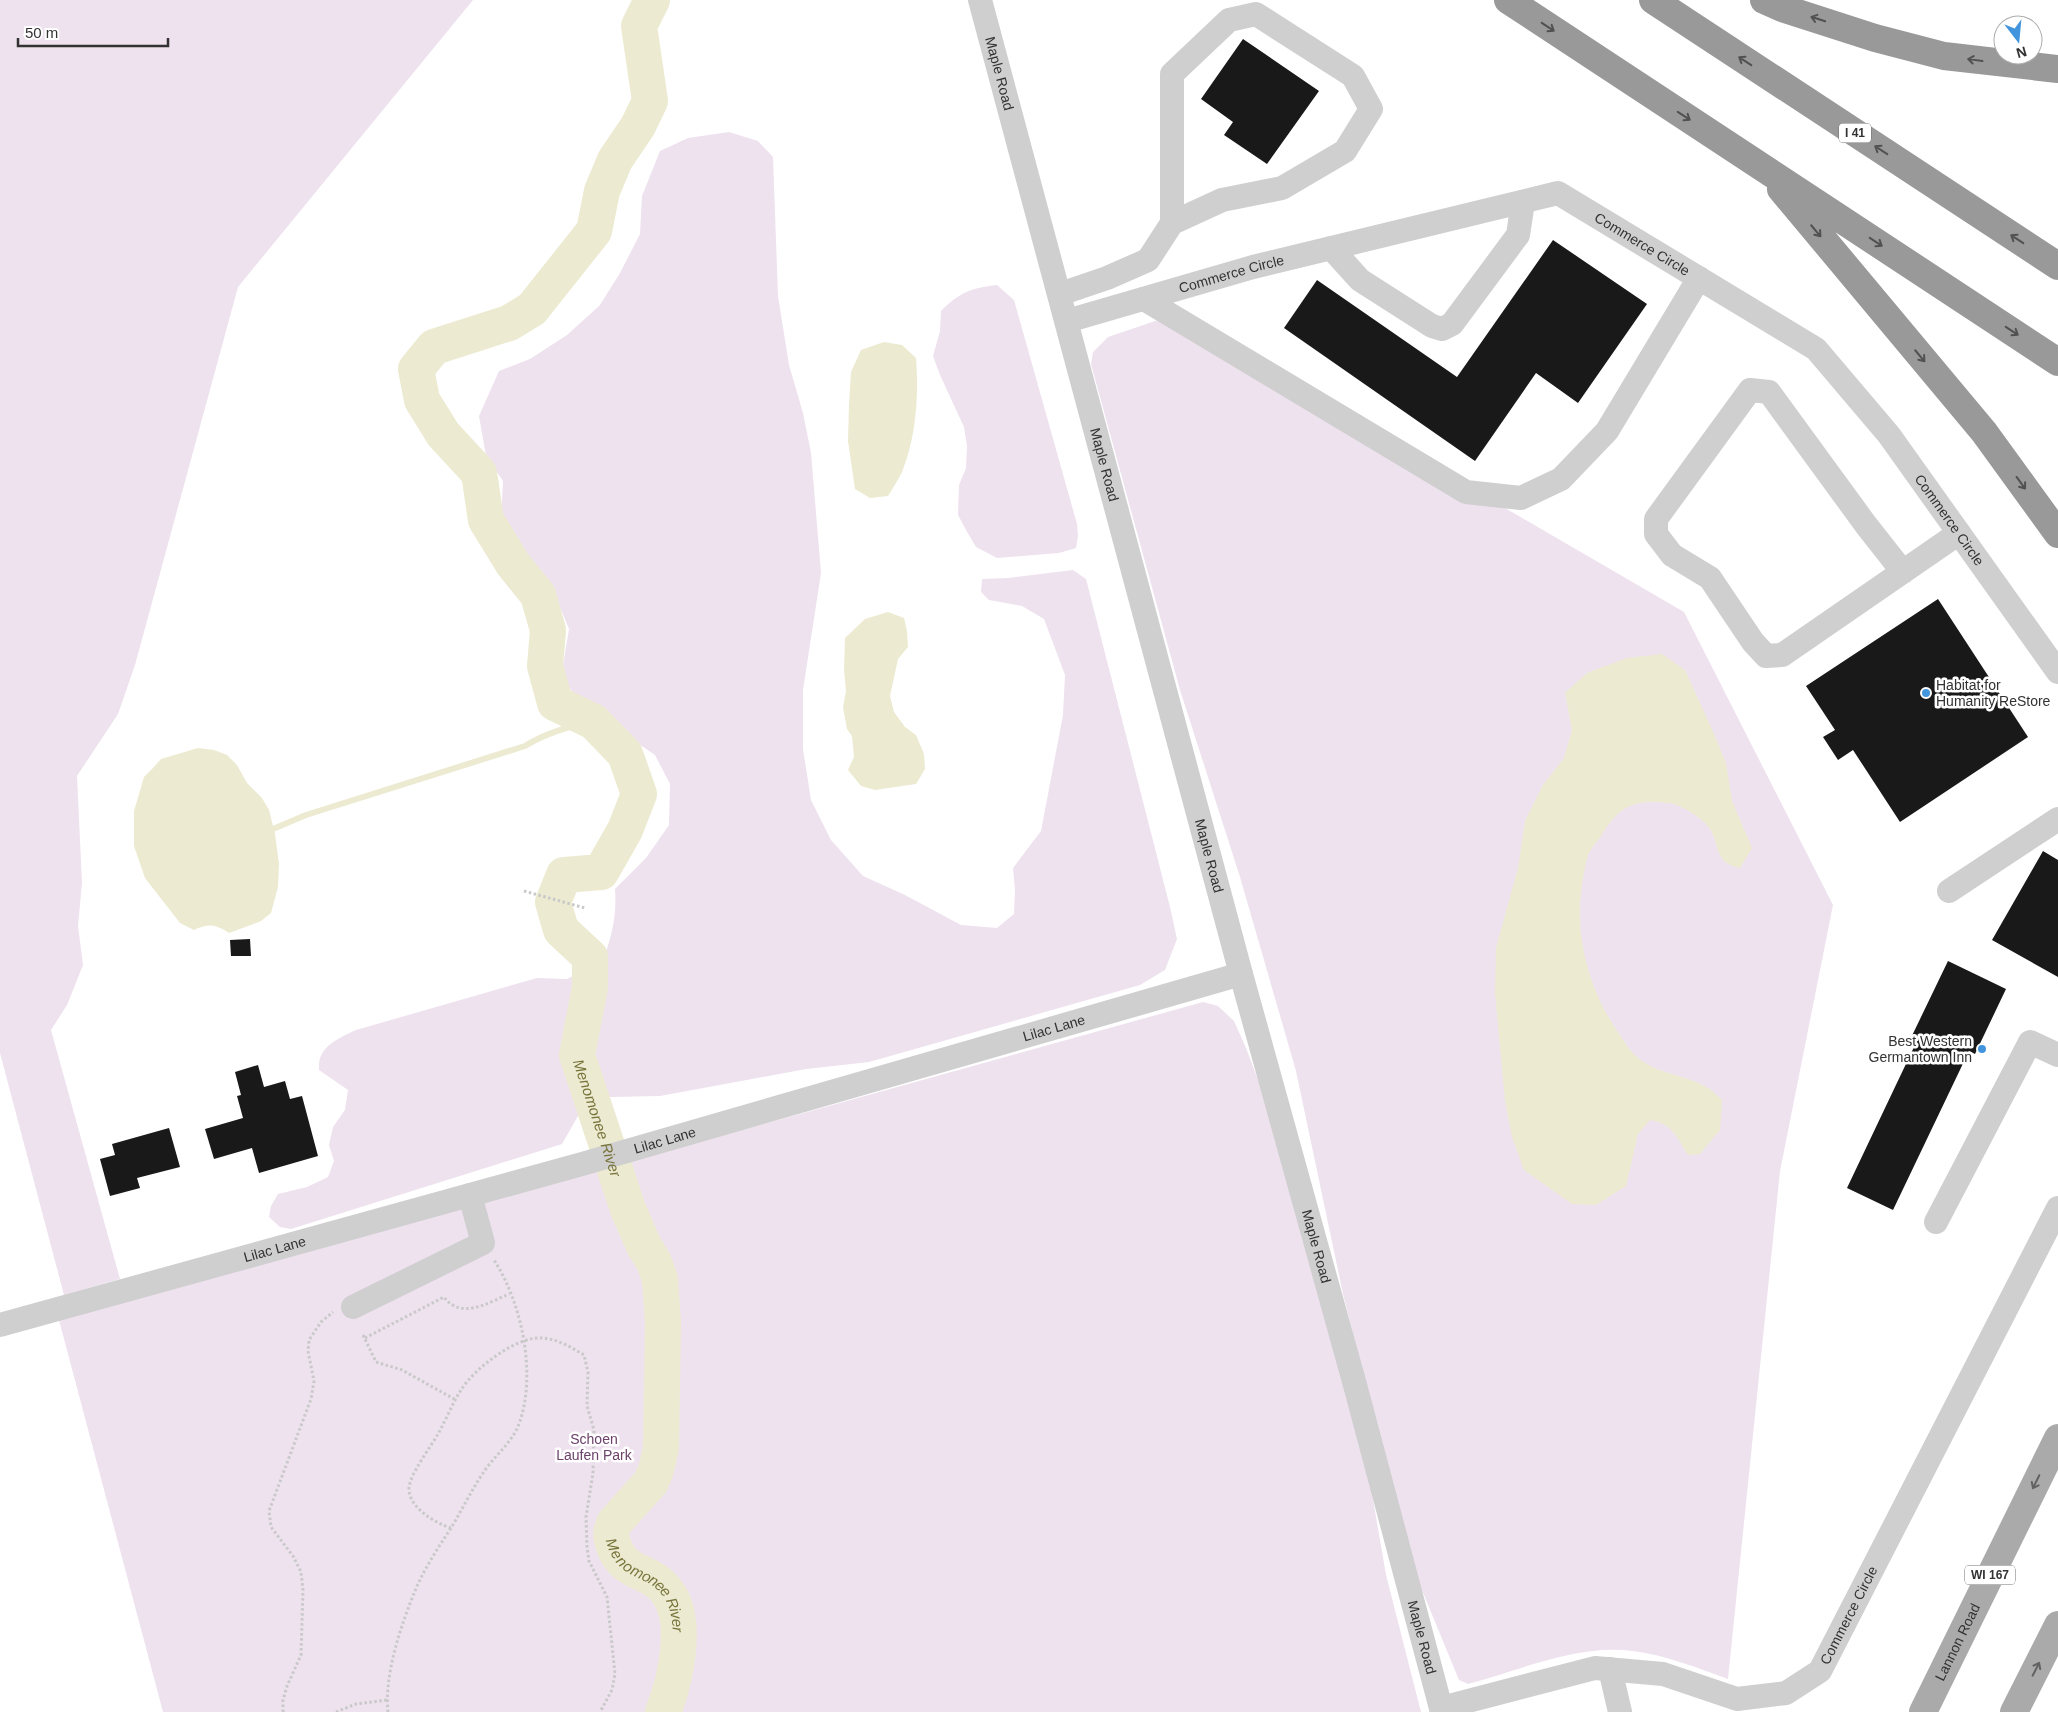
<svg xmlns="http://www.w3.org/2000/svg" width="2058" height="1712" font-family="Helvetica,sans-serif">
	<rect width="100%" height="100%" fill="#fff"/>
	<path fill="#eee2ee" d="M 0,0 L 473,0 L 238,287 L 135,665 L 118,714 L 77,776 L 82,883 L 78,926 L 83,965 L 67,1005 L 51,1030 L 120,1279 L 64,1295 L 0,1053 Z
		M 729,132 L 758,141 L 773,157 L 778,296 L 789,365 L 803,413 L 811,453 L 821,573 L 803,690 L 803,749 L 811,800 L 831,840 L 863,876 L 905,895 L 961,925 L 997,928 L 1014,914 L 1015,890 L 1013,868 L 1041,831 L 1063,715 L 1065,675 L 1044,619 L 1022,606 L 989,600 L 981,592 L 982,579 L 1008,578 L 1073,570 L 1086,579 L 1170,907 L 1177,939 L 1165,970 L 1140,985 L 869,1062 L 806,1069 L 660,1096 L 610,1097 L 582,1109 L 562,1144 L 291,1229 L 280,1227 L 269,1217 L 271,1206 L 278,1194 L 307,1187 L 328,1177 L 334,1161 L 329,1145 L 333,1127 L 345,1110 L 348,1090 L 319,1070 C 317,1047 337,1039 356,1030 L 537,978 L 567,979 L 603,960 C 612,936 617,915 615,889 L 646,858 L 669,825 L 670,784 L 655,755 L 583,706 L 561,677 L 569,629 L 555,595 L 536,578 L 501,522 L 503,481 L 486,456 L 479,416 L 499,371 L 530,359 L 567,335 L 600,305 L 620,273 L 640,234 L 642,196 L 660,151 L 688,138 Z
		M 997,285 L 1014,300 L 1077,524 L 1078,536 L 1076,548 L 1059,553 L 997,558 L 976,547 L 966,530 L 958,515 L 959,485 L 966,468 L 967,446 L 964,427 L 940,375 L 933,356 L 940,331 L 941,311 C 960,292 971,288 997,285 Z
		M 1173,315 L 1684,612 L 1833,905 L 1780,1171 L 1728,1679 C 1697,1668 1666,1655 1633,1651 C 1577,1644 1521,1670 1468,1684 L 1459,1680 L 1412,1566 L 1343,1294 L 1296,1071 L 1240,877 L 1180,690 L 1091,364 L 1093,352 L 1108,337 Z
		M 1203,1002 L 1218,1006 L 1234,1021 L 1246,1048 L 1275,1125 L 1370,1482 L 1386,1575 L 1421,1712 L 163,1712 L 59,1320 Z"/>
	<path fill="#ecead0" d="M 884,342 L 902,345 L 916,358 C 919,396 916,437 902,472 C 898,480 893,488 888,496 L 870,498 L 855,489 L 848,441 L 849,405 L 851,372 L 861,350 Z
		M 888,612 L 904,618 L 907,631 L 908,647 L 898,659 L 890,696 L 894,712 L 905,727 L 916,735 L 924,754 L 925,769 L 916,784 L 875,790 L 861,786 L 848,770 L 854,757 L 852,736 L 847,729 L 843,707 L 846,691 L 844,670 L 845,638 L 865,619 Z
		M 1662,654 L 1685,670 L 1715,736 L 1726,763 L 1732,801 L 1752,848 L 1740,868 C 1714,863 1720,845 1710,829 C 1704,819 1680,804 1669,803 C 1633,799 1620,805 1601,836 C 1597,842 1591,848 1588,855 C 1586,861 1585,868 1584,873 C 1572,930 1587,988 1620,1035 C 1624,1041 1628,1048 1633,1053 C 1654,1076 1687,1073 1711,1090 C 1715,1093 1718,1097 1722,1100 L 1720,1130 L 1700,1154 L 1688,1155 C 1676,1136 1673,1124 1650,1120 L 1638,1134 L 1626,1186 L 1596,1205 L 1572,1204 L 1524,1170 L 1512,1137 L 1505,1101 L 1495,992 L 1496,948 L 1518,868 L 1525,821 L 1543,785 L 1564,758 L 1572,730 L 1565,693 L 1587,673 L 1627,658 Z
		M 198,748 L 214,750 L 227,755 L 237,765 L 247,783 L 262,798 L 269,810 L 275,834 L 279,864 L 278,887 L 271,913 L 261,921 L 229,933 C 216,924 208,923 194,930 L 180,923 L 145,878 L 134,846 L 134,811 L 144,777 L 152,769 L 161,759 Z"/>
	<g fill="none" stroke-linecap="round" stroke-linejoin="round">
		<path stroke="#ecead0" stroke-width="6" d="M 273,829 L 306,815 L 525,746 C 546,733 569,726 594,722"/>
		<path stroke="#ecead0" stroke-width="36" id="s1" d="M 652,0 L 639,26 L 650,101 L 638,126 L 615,160 L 602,191 L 594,231 L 532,309 L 509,323 L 434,347 L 416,369 L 422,400 L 443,434 L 479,473 L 486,520 L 513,564 L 538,595 L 548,630 L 545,666 L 555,703 L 594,722 L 625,754 L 639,794 L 625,830 L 601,872 L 564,875 L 553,902 L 561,930 L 590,957 L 590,987 L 577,1055 L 628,1209 L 644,1246 L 654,1262 L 660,1279 L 663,1323 L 661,1448 L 656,1470 L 651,1482 L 615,1522 C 611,1529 610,1536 613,1544 C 624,1577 651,1568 668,1593 C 689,1622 675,1682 663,1712"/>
	</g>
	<path fill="#191919" d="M 1243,39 L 1319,91 L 1267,164 L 1224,135 L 1233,122 L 1201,99 Z
		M 1553,240 L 1647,304 L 1578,403 L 1536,373 L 1475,461 L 1284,328 L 1317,280 L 1457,377 Z
		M 1938,599 L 2028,737 L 1900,822 L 1853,750 L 1838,760 L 1823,737 L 1835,730 L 1806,686 Z
		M 2043,851 L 2058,860 L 2058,977 L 1992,940 Z
		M 250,939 L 251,956 L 231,956 L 230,940 Z
		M 1948,961 L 2006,989 L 1975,1054 L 1969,1051 L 1893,1210 L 1847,1188 L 1914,1047 L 1908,1044 Z
		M 258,1065 L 264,1087 L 285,1081 L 290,1099 L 302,1096 L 318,1156 L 259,1173 L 252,1148 L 214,1159 L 205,1129 L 243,1118 L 237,1096 L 241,1095 L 235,1072 Z
		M 169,1128 L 180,1167 L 137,1178 L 140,1188 L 110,1196 L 100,1159 L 115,1155 L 112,1144 Z"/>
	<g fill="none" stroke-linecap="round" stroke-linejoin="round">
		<path stroke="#c9c9c9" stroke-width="3" stroke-dasharray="2.5 2.5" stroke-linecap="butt" d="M 524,891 L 585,908
			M 363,1335 L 376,1362 L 402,1370 L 456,1400
			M 365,1338 L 444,1297 C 461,1320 488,1303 509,1294
			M 451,1528 C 435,1523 408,1507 409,1488 C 410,1474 430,1448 438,1434 C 446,1420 452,1404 461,1390 C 474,1369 516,1336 542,1338 C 557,1339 571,1347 584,1355 L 588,1372 L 587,1406 L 594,1430 L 593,1473 L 586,1517 L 587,1547 L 589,1561 L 607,1597 L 615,1674 L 612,1690 L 600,1712
			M 283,1712 L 283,1700 L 287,1686 L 301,1655 L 303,1590 L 301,1572 L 293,1556 L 271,1527 L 269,1511 L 311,1399 L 314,1381 L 308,1351 L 309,1340 L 321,1322 L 333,1312
			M 336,1712 L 356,1704 L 387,1700
			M 388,1712 C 384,1675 401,1625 415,1591 C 424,1569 438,1548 451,1528 C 462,1510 471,1491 483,1473 C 494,1456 512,1443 519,1424 C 537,1375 522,1303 494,1260"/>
		<g stroke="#cfcfcf" stroke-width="24">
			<path id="s2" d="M 980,0 L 1241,974 L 1355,1385 L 1442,1712"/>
			<path d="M 1331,248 L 1360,280 L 1432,326 L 1442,329 L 1452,324 L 1518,235 L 1523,202"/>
			<path d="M 1060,294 L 1107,278 L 1148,260 L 1172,223 L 1172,74 L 1229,20 L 1256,14 L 1353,76 L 1371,109 L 1345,151 L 1282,188 L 1222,200 L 1172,223"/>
			<path d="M 1144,299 L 1466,492 L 1521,498 L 1561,479 L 1607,431 L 1699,278"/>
			<path id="s3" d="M 1067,321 L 1253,267 L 1558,193 L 1816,349 L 1889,435 L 2058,672"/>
			<path d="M 1903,572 L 1866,525 L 1769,392 L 1750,390 L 1656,519 L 1656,534 L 1672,555 L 1710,578 L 1753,642 L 1766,656 L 1782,655 L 1959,533"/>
			<path d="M 1949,891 L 2058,819"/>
			<path d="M 1936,1222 L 2030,1042 L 2058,1055"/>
			<path d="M 353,1307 L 483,1243 L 470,1195"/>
			<path id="s4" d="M 0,1325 L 582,1164 L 1241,974"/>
			<path d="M 1610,1669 L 1620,1712"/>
			<path id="s5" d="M 1441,1708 L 1595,1668 L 1663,1674 L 1737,1699 L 1786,1693 L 1820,1671 L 2058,1208"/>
		</g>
		<g stroke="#aaa" stroke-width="28">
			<path id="s6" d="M 1923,1712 L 2058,1438"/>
			<path d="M 2014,1712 L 2058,1625"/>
		</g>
		<path stroke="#999" stroke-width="28" d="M 1508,0 L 2058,362
			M 1653,0 L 2058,266
			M 1764,0 L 1782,8 L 1875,38 L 1944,56 L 2058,69
			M 1781,189 L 1984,432 L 2058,534"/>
	</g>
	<defs><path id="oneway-shaft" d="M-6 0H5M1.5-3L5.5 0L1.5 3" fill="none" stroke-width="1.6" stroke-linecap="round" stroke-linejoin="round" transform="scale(1.25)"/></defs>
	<g stroke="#515151">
		<use href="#oneway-shaft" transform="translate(1818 19) rotate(-162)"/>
		<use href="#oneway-shaft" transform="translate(1548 27) rotate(33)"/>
		<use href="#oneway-shaft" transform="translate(1975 60) rotate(-172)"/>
		<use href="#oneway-shaft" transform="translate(1745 61) rotate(-147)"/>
		<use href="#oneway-shaft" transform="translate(1684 116) rotate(33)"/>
		<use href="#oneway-shaft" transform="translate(1881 150) rotate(-147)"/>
		<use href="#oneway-shaft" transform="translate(1816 231) rotate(50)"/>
		<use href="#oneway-shaft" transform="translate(2017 239) rotate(-147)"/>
		<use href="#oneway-shaft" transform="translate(1876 242) rotate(33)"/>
		<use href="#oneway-shaft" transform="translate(2012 331) rotate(33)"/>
		<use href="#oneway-shaft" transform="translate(1920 356) rotate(50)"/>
		<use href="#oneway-shaft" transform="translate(2021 483) rotate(54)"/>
	</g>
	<g stroke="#626262">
		<use href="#oneway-shaft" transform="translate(2036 1482) rotate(116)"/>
		<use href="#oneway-shaft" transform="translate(2036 1669) rotate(-63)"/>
	</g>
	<g fill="#4295dc" stroke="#fff" stroke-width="2">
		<circle cx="1926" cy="693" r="5"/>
		<circle cx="1982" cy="1049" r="5"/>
	</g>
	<g text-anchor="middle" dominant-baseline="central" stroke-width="5" stroke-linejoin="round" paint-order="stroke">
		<g fill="#fff" stroke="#707070" stroke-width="1">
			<rect x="1839" y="123.5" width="32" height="19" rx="4"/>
			<rect x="1965" y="1565.5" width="50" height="19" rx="4"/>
		</g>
		<g font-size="12" font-weight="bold" fill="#323232">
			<text x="1855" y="133">I 41</text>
			<text x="1990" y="1575">WI 167</text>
		</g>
		<g font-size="14" fill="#323232" stroke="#fff">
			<text stroke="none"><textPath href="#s2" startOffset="76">Maple Road</textPath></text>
			<text stroke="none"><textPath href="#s3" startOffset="606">Commerce Circle</textPath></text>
			<text stroke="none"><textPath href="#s3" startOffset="171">Commerce Circle</textPath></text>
			<text stroke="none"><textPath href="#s2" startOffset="481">Maple Road</textPath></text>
			<text stroke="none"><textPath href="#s3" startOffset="1026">Commerce Circle</textPath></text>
			<text stroke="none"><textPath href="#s2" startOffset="886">Maple Road</textPath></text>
			<text stroke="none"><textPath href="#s4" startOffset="1095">Lilac Lane</textPath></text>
			<text stroke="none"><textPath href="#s4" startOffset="690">Lilac Lane</textPath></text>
			<text stroke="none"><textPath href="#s2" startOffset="1291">Maple Road</textPath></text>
			<text stroke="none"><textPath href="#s4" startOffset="285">Lilac Lane</textPath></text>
			<text stroke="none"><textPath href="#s5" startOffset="458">Commerce Circle</textPath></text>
			<text stroke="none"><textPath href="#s2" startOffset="1696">Maple Road</textPath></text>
			<text stroke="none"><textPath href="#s6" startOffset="78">Lannon Road</textPath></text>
		</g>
		<g font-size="14" fill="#323232" stroke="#fff" text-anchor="start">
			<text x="1936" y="685">Habitat for<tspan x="1936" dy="16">Humanity ReStore</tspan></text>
			<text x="1972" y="1041" text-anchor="end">Best Western<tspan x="1972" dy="16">Germantown Inn</tspan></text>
		</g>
		<g font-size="14" fill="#6c416a" stroke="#fff">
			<text x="594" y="1439">Schoen<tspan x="594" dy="16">Laufen Park</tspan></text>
		</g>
		<g font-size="15" font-style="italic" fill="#77733a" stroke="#fff">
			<text stroke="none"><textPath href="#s1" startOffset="1374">Menomonee River</textPath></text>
			<text stroke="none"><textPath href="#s1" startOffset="1884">Menomonee River</textPath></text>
		</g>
	</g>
	<g transform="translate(2018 40) rotate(164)"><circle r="24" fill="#ffffff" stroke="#adadad"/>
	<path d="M0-4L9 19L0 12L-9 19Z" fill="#4295dc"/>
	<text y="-8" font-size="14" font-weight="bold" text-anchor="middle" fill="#323232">N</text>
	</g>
	<path d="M18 38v8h150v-8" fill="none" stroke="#323232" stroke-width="2.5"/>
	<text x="25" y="38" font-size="15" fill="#323232" stroke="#ffffff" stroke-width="4" paint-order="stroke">50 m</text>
</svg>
